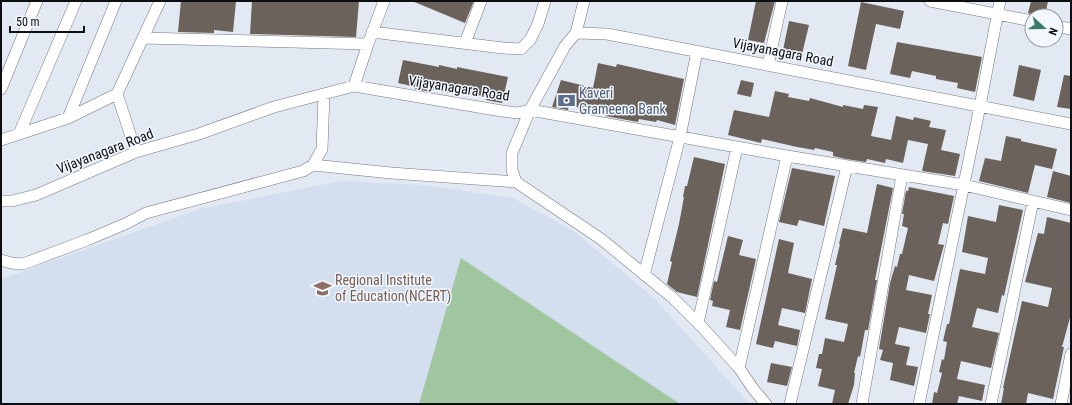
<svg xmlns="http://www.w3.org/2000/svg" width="1072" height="405" font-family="'Roboto Condensed',sans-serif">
	<rect width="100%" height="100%" fill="#e3e9f3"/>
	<path fill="#d3deee" d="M 341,181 L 424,185 L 513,198 L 575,232 L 654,298 L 750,404 L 1,404 L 1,279 L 200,209 Z"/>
	<path fill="#a1c7a0" d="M 461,258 L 680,404 L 419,404 Z"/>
	<path fill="#6a625b" d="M 181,1 L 236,1 L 233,32 L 214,30 L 214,33 L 178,32 Z
		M 252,1 L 359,1 L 356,37 L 250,34 Z
		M 412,1 L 474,1 L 465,23 Z
		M 756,1 L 775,1 L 764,43 L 748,40 Z
		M 1031,1 L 1048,1 L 1045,16 L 1037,16 L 1028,13 Z
		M 861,2 L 904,11 L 900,29 L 876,24 L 866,70 L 848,66 Z
		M 789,21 L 809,25 L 802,54 L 783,50 Z
		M 897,42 L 982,57 L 975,92 L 957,88 L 958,83 L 936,79 L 936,76 L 912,71 L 910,78 L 890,74 Z
		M 403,60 L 439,67 L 439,65 L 457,69 L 457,67 L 508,77 L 502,103 L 486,100 L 487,97 L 450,89 L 449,93 L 432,89 L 432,92 L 415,89 L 416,87 L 398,83 Z
		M 598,63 L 616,67 L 617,64 L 684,79 L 675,125 L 657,120 L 656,122 L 639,119 L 638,122 L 605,116 L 606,115 L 569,105 L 568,110 L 552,107 L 561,80 L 593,88 Z
		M 1019,65 L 1041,70 L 1034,101 L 1013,96 Z
		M 1064,75 L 1071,76 L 1071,109 L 1057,107 Z
		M 741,80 L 754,83 L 751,97 L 737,94 Z
		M 775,91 L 789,94 L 788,97 L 809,101 L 810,98 L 843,107 L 843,105 L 863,109 L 864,105 L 878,107 L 871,136 L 891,140 L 896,116 L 913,120 L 914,117 L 931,121 L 929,127 L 946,130 L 941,150 L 960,154 L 955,176 L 922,171 L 928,144 L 908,140 L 903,163 L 886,159 L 885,163 L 867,159 L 866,162 L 846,159 L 833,156 L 833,152 L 815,148 L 814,150 L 797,147 L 762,139 L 761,143 L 728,135 L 734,110 L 769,117 Z
		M 1006,136 L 1021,139 L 1021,141 L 1057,149 L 1052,169 L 1035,165 L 1028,193 L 979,181 L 985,158 L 1001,161 Z
		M 694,157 L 725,164 L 697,297 L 677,292 L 667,284 L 672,262 L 670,261 L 679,224 L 684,197 L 683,197 L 685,186 L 687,186 Z
		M 792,168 L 835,176 L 824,226 L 799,220 L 797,226 L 779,222 Z
		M 1053,171 L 1071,176 L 1071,203 L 1047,197 Z
		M 877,184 L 893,188 L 875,280 L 877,280 L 868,330 L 865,330 L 860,357 L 858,356 L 854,373 L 855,373 L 854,385 L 848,404 L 832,404 L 835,390 L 818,386 L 822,369 L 816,368 L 819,354 L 822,354 L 825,338 L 844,342 L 848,324 L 825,319 L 837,265 L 835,265 L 840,244 L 839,244 L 843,228 L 867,233 Z
		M 909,187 L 954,196 L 948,224 L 943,223 L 938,244 L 944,245 L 934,281 L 909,275 L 906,290 L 932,295 L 928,314 L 930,314 L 926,333 L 899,327 L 895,344 L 910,347 L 906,365 L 918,367 L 914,386 L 890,380 L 893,363 L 880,360 L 883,350 L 879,349 L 890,283 L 895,266 L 897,267 L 900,254 L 902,254 L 908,228 L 902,226 L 904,214 L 902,214 L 906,191 L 908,191 Z
		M 999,205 L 1023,210 L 1004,296 L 1002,295 L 998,313 L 977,308 L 972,327 L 999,333 L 991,368 L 961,361 L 957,379 L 985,385 L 982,401 L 959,396 L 957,404 L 932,404 L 934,392 L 937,393 L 942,373 L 939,372 L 942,359 L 944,360 L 947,342 L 943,341 L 947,324 L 949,324 L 960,269 L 985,274 L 988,258 L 962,252 L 968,216 L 996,222 Z
		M 1047,217 L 1071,223 L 1071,314 L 1062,347 L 1064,347 L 1053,399 L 1028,393 L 1026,404 L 1001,404 L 1004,388 L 1003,388 L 1022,301 L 1048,307 L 1052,288 L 1025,282 L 1038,233 L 1044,234 Z
		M 728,236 L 743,240 L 739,255 L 756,259 L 740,330 L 726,327 L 730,310 L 712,306 L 713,301 L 710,300 L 714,281 L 717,282 Z
		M 779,239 L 794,243 L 788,273 L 812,279 L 805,313 L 782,308 L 778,325 L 800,330 L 797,346 L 775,341 L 773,348 L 756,344 Z
		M 771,363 L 792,367 L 787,386 L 767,382 Z"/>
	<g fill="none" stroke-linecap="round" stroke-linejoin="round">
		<defs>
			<path id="minor" d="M 930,1 L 1032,21
				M 1056,26 L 1071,29
				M 372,32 L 503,48 L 521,49 L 530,40 L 538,24 L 545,1
				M 576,33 L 584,1
				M 143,38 L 368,44
				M 465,43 L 481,1
				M 768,65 L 782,1
				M 354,86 L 368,44 L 384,1
				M 1,89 L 37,1
				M 68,118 L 116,1
				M 19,134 L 76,1
				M 1,140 L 68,118 L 117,94
				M 136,152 L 117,94 L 160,1
				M 313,165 L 391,173 L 516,182
				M 1,201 L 12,201 L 36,195 L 136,152 L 199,134 L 274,107 L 354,86 L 502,111 L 517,113 L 530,110 L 565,46 L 576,33 L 607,34 L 1071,124
				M 1,260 L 11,263 L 23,264 L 87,240 L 125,224 L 146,213 L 303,171 L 313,165 L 322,149 L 324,94
				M 644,275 L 680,137 L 697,51
				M 698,323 L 737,147
				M 739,368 L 787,156
				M 766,404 L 754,390 L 739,368 L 702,327 L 673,298 L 601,239 L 516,182 L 512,170 L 512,153 L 530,110 L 787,156 L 964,185 L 1071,210
				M 790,404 L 847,166
				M 862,404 L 902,175
				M 919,404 L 980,106 L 1000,1
				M 991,404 L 1033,201
				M 1061,404 L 1071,354"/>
		</defs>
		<use href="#minor" stroke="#727780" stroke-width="12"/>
		<use href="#minor" stroke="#fff" stroke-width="11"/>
	</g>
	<defs>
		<symbol id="bank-bare" viewBox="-9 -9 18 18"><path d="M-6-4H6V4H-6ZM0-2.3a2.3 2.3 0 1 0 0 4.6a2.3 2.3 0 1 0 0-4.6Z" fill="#5c6f8a" stroke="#f2f7fe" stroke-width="2.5" paint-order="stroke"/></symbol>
		<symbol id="university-bare" viewBox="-9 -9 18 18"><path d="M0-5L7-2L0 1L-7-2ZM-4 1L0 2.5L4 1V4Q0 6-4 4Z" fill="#8d6e63" stroke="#f2f7fe" stroke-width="2.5" paint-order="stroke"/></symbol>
	</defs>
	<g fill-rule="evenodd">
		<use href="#bank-bare" x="554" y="88" width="25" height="25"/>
		<use href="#university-bare" x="310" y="276" width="25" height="25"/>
	</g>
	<g text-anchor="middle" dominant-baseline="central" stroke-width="3" stroke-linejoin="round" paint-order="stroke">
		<g font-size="14" fill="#0c0e11" stroke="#f2f7fe">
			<text transform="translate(783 52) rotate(11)">Vijayanagara Road</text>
			<text transform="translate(459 88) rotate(9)">Vijayanagara Road</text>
			<text transform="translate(105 151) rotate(-21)">Vijayanagara Road</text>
		</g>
		<g font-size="14" fill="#4e5e75" stroke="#f2f7fe" text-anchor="start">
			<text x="579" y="93">Kaveri<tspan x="579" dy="16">Grameena Bank</tspan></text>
		</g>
		<g font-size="14" fill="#785e54" stroke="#f2f7fe" text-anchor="start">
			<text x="335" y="280">Regional Institute<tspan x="335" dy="16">of Education(NCERT)</tspan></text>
		</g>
	</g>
	<rect width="1072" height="405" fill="none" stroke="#0c0e11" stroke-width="4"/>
	<g transform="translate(1044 28) rotate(111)"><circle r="19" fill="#f2f7fe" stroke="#969a9f"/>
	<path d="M0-3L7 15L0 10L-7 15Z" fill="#3d7b68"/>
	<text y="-6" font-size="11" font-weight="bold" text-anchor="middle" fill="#0c0e11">N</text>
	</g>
	<path d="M10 26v6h74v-6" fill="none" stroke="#0c0e11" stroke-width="2"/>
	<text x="16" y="26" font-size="12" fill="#0c0e11" stroke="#f2f7fe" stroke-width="3" paint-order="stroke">50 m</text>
</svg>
